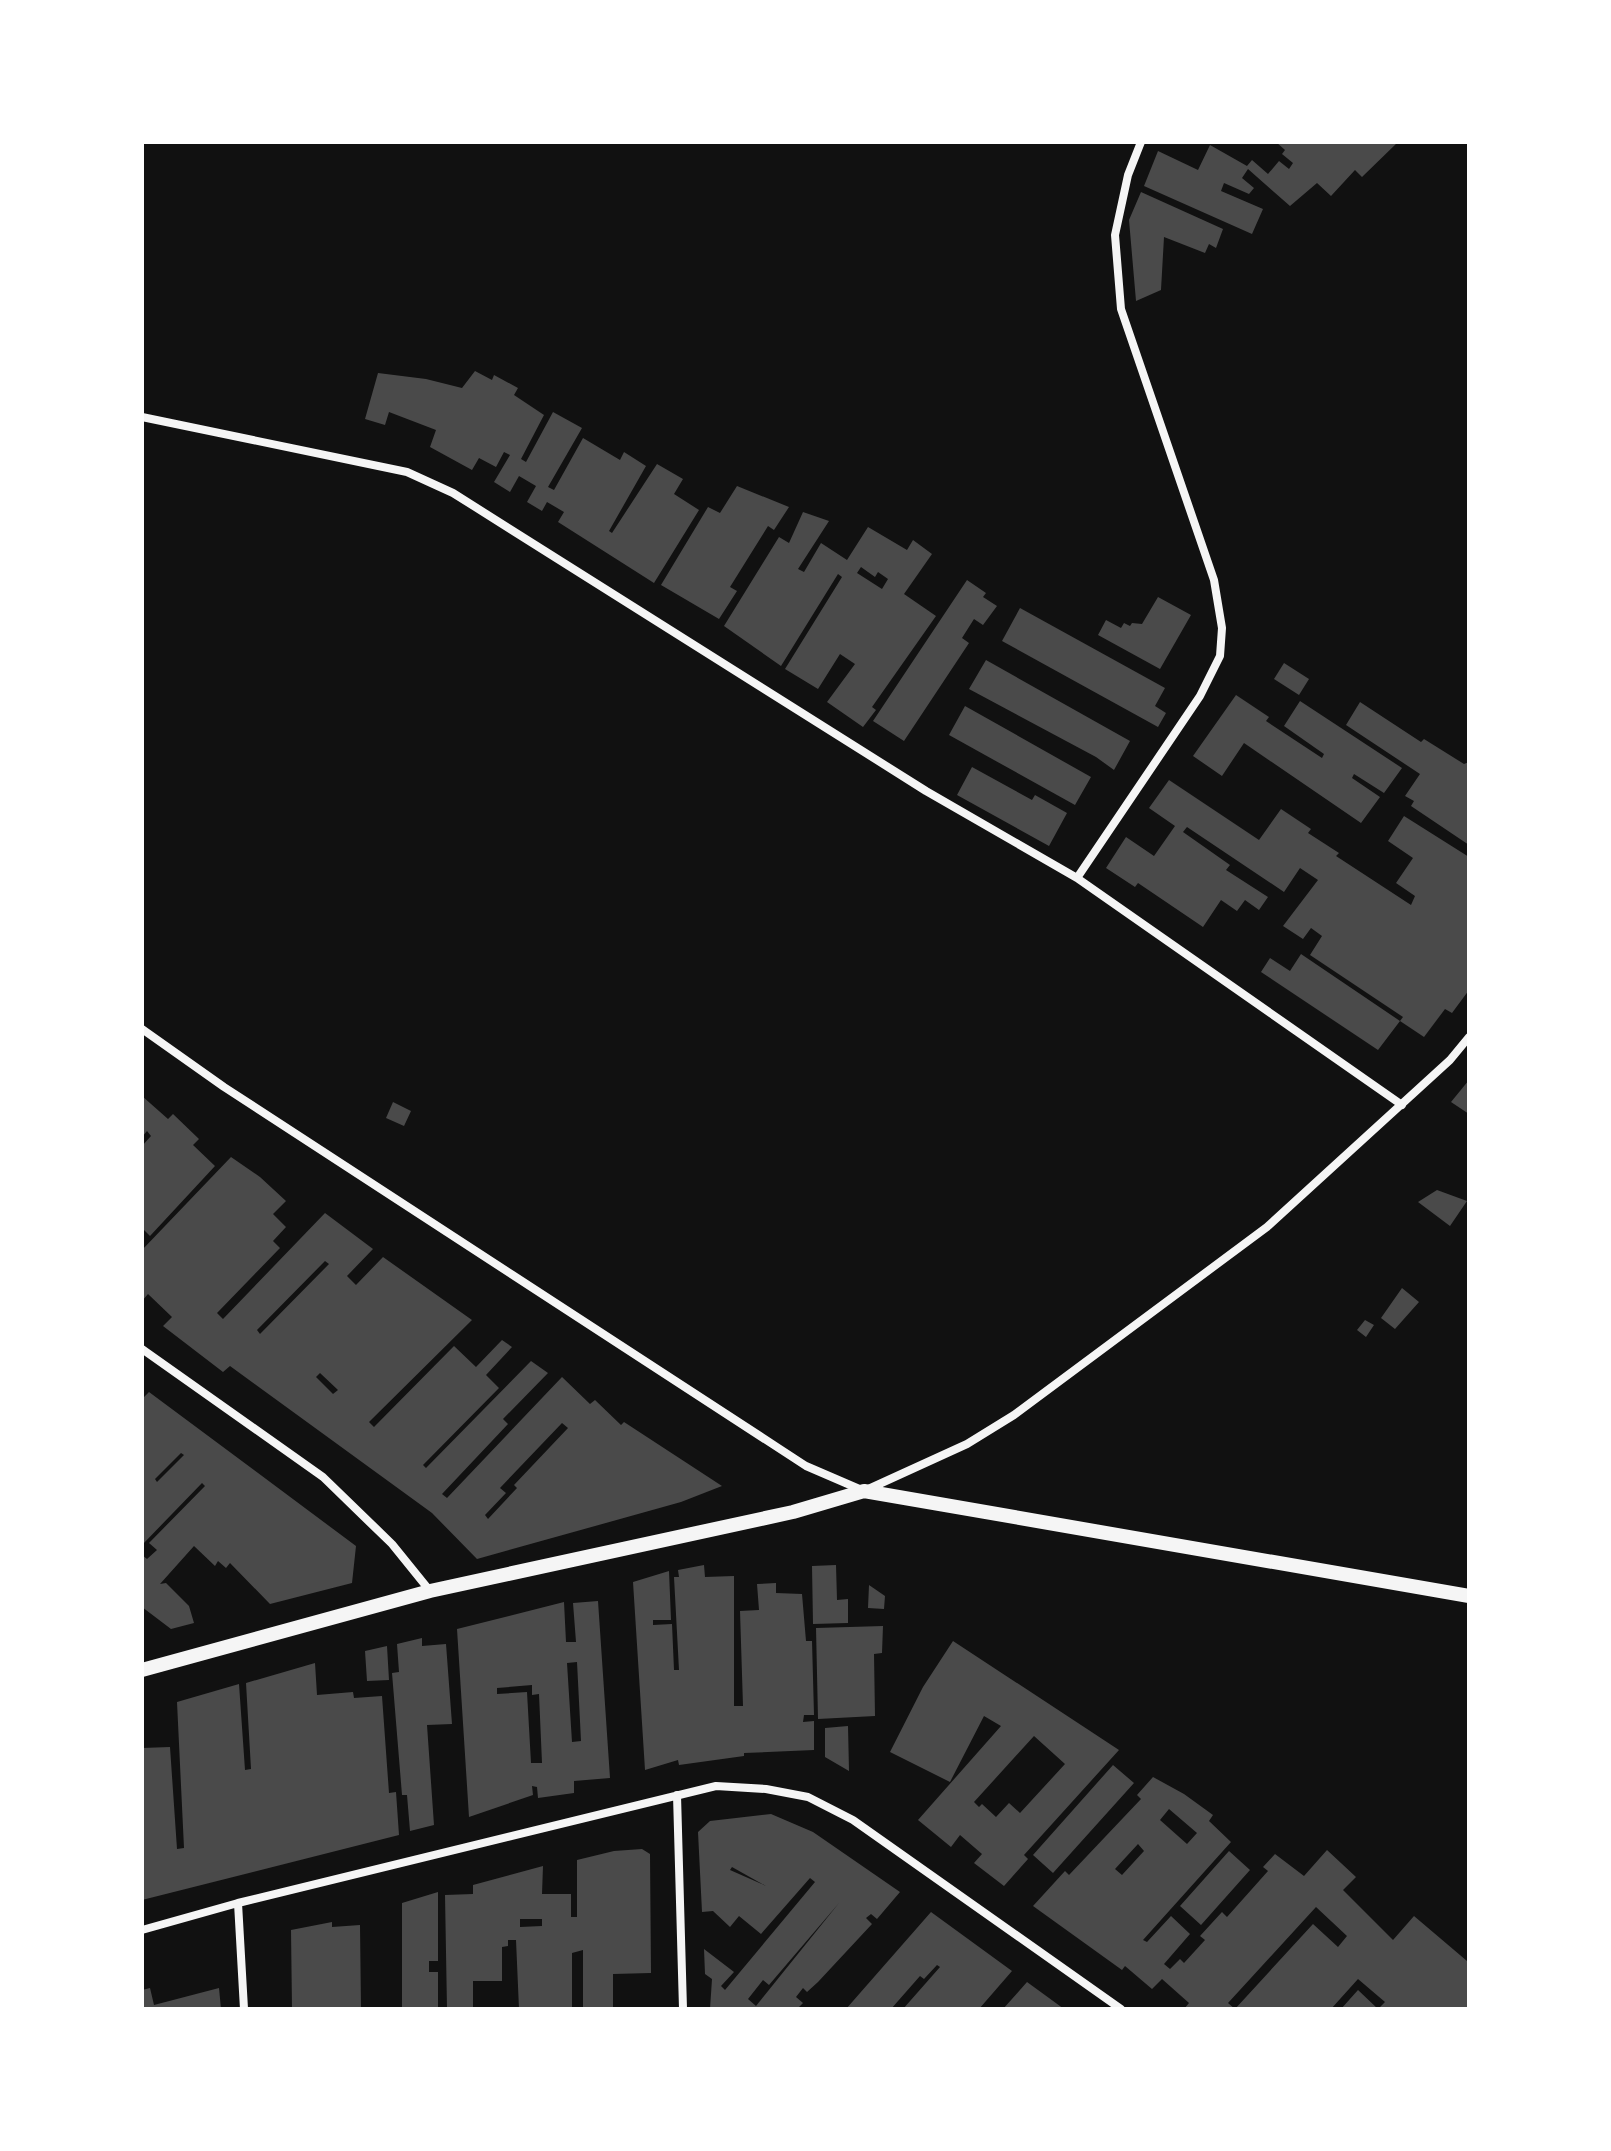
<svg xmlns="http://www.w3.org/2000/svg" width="1611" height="2151" font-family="Figtree,sans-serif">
	<rect width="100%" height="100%" fill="#111"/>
	<path fill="#4a4a4a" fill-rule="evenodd" d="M 1276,142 L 1398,142 L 1362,177 L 1355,170 L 1331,196 L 1317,183 L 1290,206 L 1248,169 L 1242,178 L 1254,188 L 1249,194 L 1224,183 L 1221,191 L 1263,209 L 1252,234 L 1144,186 L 1158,151 L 1198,170 L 1210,145 L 1247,166 L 1252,160 L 1268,174 L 1279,161 L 1289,169 L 1293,163 L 1282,154 L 1285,150 Z
		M 1141,192 L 1223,229 L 1216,248 L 1209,244 L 1205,253 L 1164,237 L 1161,290 L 1136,301 L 1129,220 Z
		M 475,371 L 492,380 L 494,375 L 518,388 L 514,395 L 544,415 L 521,459 L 526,462 L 553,412 L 582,428 L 548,487 L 554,490 L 583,438 L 620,460 L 624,452 L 646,466 L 609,531 L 612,533 L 657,464 L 683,479 L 674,494 L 699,510 L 654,583 L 558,522 L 564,512 L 547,502 L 542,511 L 527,502 L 536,486 L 519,476 L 510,492 L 494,482 L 510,455 L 504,452 L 496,467 L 479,458 L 472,470 L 430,447 L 436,430 L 389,412 L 385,425 L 365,419 L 378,373 L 426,379 L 462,388 Z
		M 737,486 L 789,507 L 774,530 L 768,526 L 730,587 L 737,591 L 719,619 L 661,585 L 708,507 L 720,513 Z
		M 803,512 L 829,521 L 798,569 L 804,572 L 821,543 L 847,560 L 868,527 L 907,550 L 913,540 L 932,554 L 904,594 L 936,616 L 872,707 L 876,710 L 863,727 L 827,702 L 855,664 L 840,654 L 818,689 L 785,669 L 842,577 L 838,574 L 781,666 L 724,626 L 779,537 L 789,543 ZM 861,567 L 875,577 L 878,572 L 888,579 L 882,589 L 857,573 Z
		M 967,580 L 986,593 L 983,597 L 997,606 L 983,625 L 974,619 L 962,638 L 969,643 L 904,741 L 873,721 Z
		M 1158,597 L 1191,615 L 1160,669 L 1098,635 L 1106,620 L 1121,628 L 1124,623 L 1130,626 L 1132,623 L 1142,624 Z
		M 1020,608 L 1165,688 L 1155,706 L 1166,713 L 1158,727 L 1002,641 Z
		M 986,660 L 1130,741 L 1114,770 L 1096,757 L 969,689 Z
		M 1284,663 L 1309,679 L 1299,695 L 1274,679 Z
		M 1236,695 L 1269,717 L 1266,721 L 1322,758 L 1324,754 L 1284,726 L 1300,701 L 1402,768 L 1384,793 L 1354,774 L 1352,778 L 1380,797 L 1361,823 L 1244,743 L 1222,776 L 1193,756 Z
		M 1360,702 L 1421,742 L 1424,739 L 1464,764 L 1469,762 L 1469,845 L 1411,806 L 1414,801 L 1405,796 L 1420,774 L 1346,725 Z
		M 965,706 L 1091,777 L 1075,805 L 949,735 Z
		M 972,767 L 1032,800 L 1035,795 L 1067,813 L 1049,846 L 957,795 Z
		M 1169,780 L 1259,840 L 1281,809 L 1311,829 L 1308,833 L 1339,853 L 1336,856 L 1411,905 L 1415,896 L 1396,883 L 1413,858 L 1388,841 L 1404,816 L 1469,857 L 1469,990 L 1452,1013 L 1445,1009 L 1424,1037 L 1400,1021 L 1403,1017 L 1310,955 L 1322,936 L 1311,928 L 1303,939 L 1283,926 L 1318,880 L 1300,868 L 1284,892 L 1187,827 L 1183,832 L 1230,865 L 1226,870 L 1268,897 L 1259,910 L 1245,900 L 1237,911 L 1221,900 L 1203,927 L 1138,883 L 1135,887 L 1106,868 L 1126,837 L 1154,856 L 1175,826 L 1149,808 Z
		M 1301,954 L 1400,1021 L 1378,1050 L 1261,972 L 1270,958 L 1290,971 Z
		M 1469,1080 L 1469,1114 L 1451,1102 Z
		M 142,1096 L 168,1119 L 173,1114 L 199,1139 L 193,1145 L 215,1166 L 150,1236 L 142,1228 L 142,1146 L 151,1136 L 147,1131 L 142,1137 Z
		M 393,1102 L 411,1111 L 404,1126 L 386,1118 Z
		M 231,1157 L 260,1177 L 286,1201 L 273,1214 L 286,1227 L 273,1241 L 280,1248 L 217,1313 L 223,1319 L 325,1213 L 373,1249 L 347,1276 L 356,1285 L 383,1257 L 472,1320 L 369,1422 L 374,1427 L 454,1346 L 476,1367 L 502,1340 L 512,1347 L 486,1375 L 499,1388 L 423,1465 L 426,1468 L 531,1361 L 548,1373 L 503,1419 L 508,1424 L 442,1494 L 447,1498 L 562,1377 L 590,1404 L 595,1400 L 621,1425 L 624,1422 L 722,1486 L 681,1502 L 477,1559 L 432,1513 L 230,1366 L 223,1372 L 163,1326 L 172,1317 L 148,1294 L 142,1301 L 142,1250 ZM 325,1261 L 329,1264 L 260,1334 L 257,1330 ZM 320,1373 L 338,1390 L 333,1394 L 316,1377 ZM 562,1423 L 568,1428 L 514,1485 L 517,1488 L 488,1519 L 485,1515 L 506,1493 L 500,1488 Z
		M 1437,1190 L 1467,1201 L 1450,1226 L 1418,1202 Z
		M 1402,1288 L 1419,1302 L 1395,1329 L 1381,1318 Z
		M 1365,1320 L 1374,1325 L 1366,1337 L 1357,1330 Z
		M 149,1392 L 356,1546 L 352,1583 L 270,1604 L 230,1563 L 226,1568 L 218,1561 L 215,1566 L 194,1546 L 160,1584 L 166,1583 L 189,1606 L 194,1623 L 171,1629 L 142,1607 L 142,1555 L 147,1559 L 157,1550 L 149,1543 L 205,1486 L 202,1483 L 142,1545 L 142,1399 ZM 181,1453 L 184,1455 L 157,1482 L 155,1479 Z
		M 704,1565 L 705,1577 L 734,1576 L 734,1706 L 743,1706 L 740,1611 L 759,1610 L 757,1584 L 776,1583 L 776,1593 L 802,1594 L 806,1641 L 812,1641 L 814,1715 L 804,1715 L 803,1722 L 814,1721 L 814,1750 L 744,1753 L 744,1756 L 679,1765 L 678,1760 L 645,1770 L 633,1582 L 669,1571 L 671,1620 L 653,1620 L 653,1625 L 672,1624 L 674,1670 L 679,1670 L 674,1577 L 679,1577 L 678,1570 Z
		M 836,1565 L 837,1600 L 848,1599 L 848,1623 L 813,1624 L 812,1566 Z
		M 869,1585 L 885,1596 L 884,1609 L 868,1608 Z
		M 598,1601 L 610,1778 L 574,1781 L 574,1793 L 538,1798 L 537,1787 L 532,1786 L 533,1795 L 469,1817 L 457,1629 L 564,1602 L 566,1642 L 576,1642 L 573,1603 ZM 577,1662 L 581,1741 L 572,1742 L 567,1663 ZM 532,1685 L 532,1695 L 539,1694 L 542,1763 L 531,1763 L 527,1692 L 497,1694 L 497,1688 Z
		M 883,1626 L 882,1653 L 874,1654 L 875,1716 L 818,1719 L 816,1628 Z
		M 422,1638 L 422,1646 L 446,1644 L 452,1724 L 427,1725 L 434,1825 L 410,1831 L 407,1795 L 402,1795 L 392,1673 L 399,1672 L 397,1644 Z
		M 953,1641 L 1119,1750 L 1024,1855 L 1028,1859 L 1004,1886 L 974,1863 L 982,1854 L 960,1835 L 951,1847 L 918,1820 L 1001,1726 L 984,1716 L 950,1782 L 890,1752 L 923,1687 ZM 1034,1736 L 1065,1764 L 1020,1813 L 1009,1803 L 996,1817 L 982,1804 L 979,1807 L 974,1802 Z
		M 387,1646 L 389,1680 L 367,1681 L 365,1651 Z
		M 315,1663 L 317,1695 L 353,1692 L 354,1698 L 382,1696 L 389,1793 L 396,1792 L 399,1835 L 142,1900 L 142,1748 L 170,1747 L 177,1849 L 184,1848 L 177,1702 L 239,1684 L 245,1770 L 251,1769 L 246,1683 Z
		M 848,1726 L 849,1771 L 825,1757 L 825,1728 Z
		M 1113,1765 L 1134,1783 L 1053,1873 L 1033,1855 Z
		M 1153,1777 L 1184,1794 L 1213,1815 L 1209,1821 L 1231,1842 L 1143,1940 L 1147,1942 L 1171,1916 L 1190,1934 L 1164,1964 L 1170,1969 L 1180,1959 L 1184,1963 L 1205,1940 L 1200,1936 L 1222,1912 L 1227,1917 L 1268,1871 L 1263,1867 L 1275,1854 L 1304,1876 L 1327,1850 L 1356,1877 L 1343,1890 L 1393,1940 L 1414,1916 L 1467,1961 L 1469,2009 L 1341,2009 L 1358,1990 L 1378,2009 L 1385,2002 L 1358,1979 L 1331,2009 L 1184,2009 L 1189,2003 L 1162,1979 L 1152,1989 L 1125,1966 L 1122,1970 L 1033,1906 L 1065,1871 L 1069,1875 L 1141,1799 L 1137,1795 ZM 1169,1809 L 1197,1833 L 1187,1844 L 1160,1820 ZM 1138,1844 L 1144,1851 L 1122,1875 L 1115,1869 ZM 1316,1907 L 1347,1936 L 1338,1947 L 1313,1924 L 1235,2009 L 1228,2003 Z
		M 771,1814 L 813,1832 L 900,1892 L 877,1919 L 871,1914 L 866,1918 L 872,1924 L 818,1982 L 807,1992 L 803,1988 L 796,1997 L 803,2003 L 797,2009 L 710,2009 L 712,1979 L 705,1974 L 704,1949 L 734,1972 L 721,1986 L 725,1990 L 815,1882 L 810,1878 L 761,1934 L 739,1916 L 730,1927 L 713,1911 L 702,1912 L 698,1832 L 710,1821 ZM 732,1867 L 766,1886 L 730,1870 ZM 839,1903 L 756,2006 L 748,1999 L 763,1980 L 769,1985 Z
		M 642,1849 L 650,1854 L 651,1973 L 613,1974 L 613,2009 L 583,2009 L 583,1950 L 572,1953 L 572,2009 L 519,2009 L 516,1940 L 508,1940 L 508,1946 L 502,1947 L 502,1981 L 473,1981 L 473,2009 L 447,2009 L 445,1895 L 473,1894 L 473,1885 L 543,1866 L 542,1894 L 571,1894 L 571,1917 L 577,1917 L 577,1860 L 614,1851 ZM 520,1919 L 542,1919 L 542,1926 L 520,1927 Z
		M 1229,1851 L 1250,1870 L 1201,1925 L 1180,1906 Z
		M 438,1892 L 438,1961 L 429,1961 L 429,1972 L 438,1972 L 438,2009 L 402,2009 L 402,1903 Z
		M 931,1912 L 1012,1971 L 979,2009 L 903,2009 L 940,1967 L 937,1965 L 924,1979 L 920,1976 L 891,2009 L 846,2009 Z
		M 332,1922 L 332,1927 L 360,1925 L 361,2009 L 292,2009 L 291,1930 Z
		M 1027,1982 L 1049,1998 L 1064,2009 L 1003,2009 Z
		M 150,1988 L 154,2005 L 219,1988 L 221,2009 L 142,2009 L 142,1990 Z"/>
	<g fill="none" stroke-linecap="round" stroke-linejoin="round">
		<path stroke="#f5f5f5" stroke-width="8" d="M 142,417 L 407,472 L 453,493 L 926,791 L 1077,878 L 1402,1105
			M 1077,878 L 1200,696 L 1220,656 L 1222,628 L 1214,580 L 1121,309 L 1115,235 L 1128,175 L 1141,142
			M 142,1029 L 224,1087 L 783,1451 L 806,1466 L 864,1491 L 967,1444 L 1014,1415 L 1267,1227 L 1450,1060 L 1469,1037
			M 142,1349 L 323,1477 L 392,1544 L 430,1591
			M 677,1795 L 683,2009
			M 238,1903 L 244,2009
			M 142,1930 L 238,1903 L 716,1786 L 766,1789 L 808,1797 L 853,1820 L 1121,2009"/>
		<path stroke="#f5f5f5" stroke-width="14" d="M 142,1670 L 430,1591 L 793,1512 L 864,1491 L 1469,1596"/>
	</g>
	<rect width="1611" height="2151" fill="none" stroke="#ffffff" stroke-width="288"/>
</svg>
